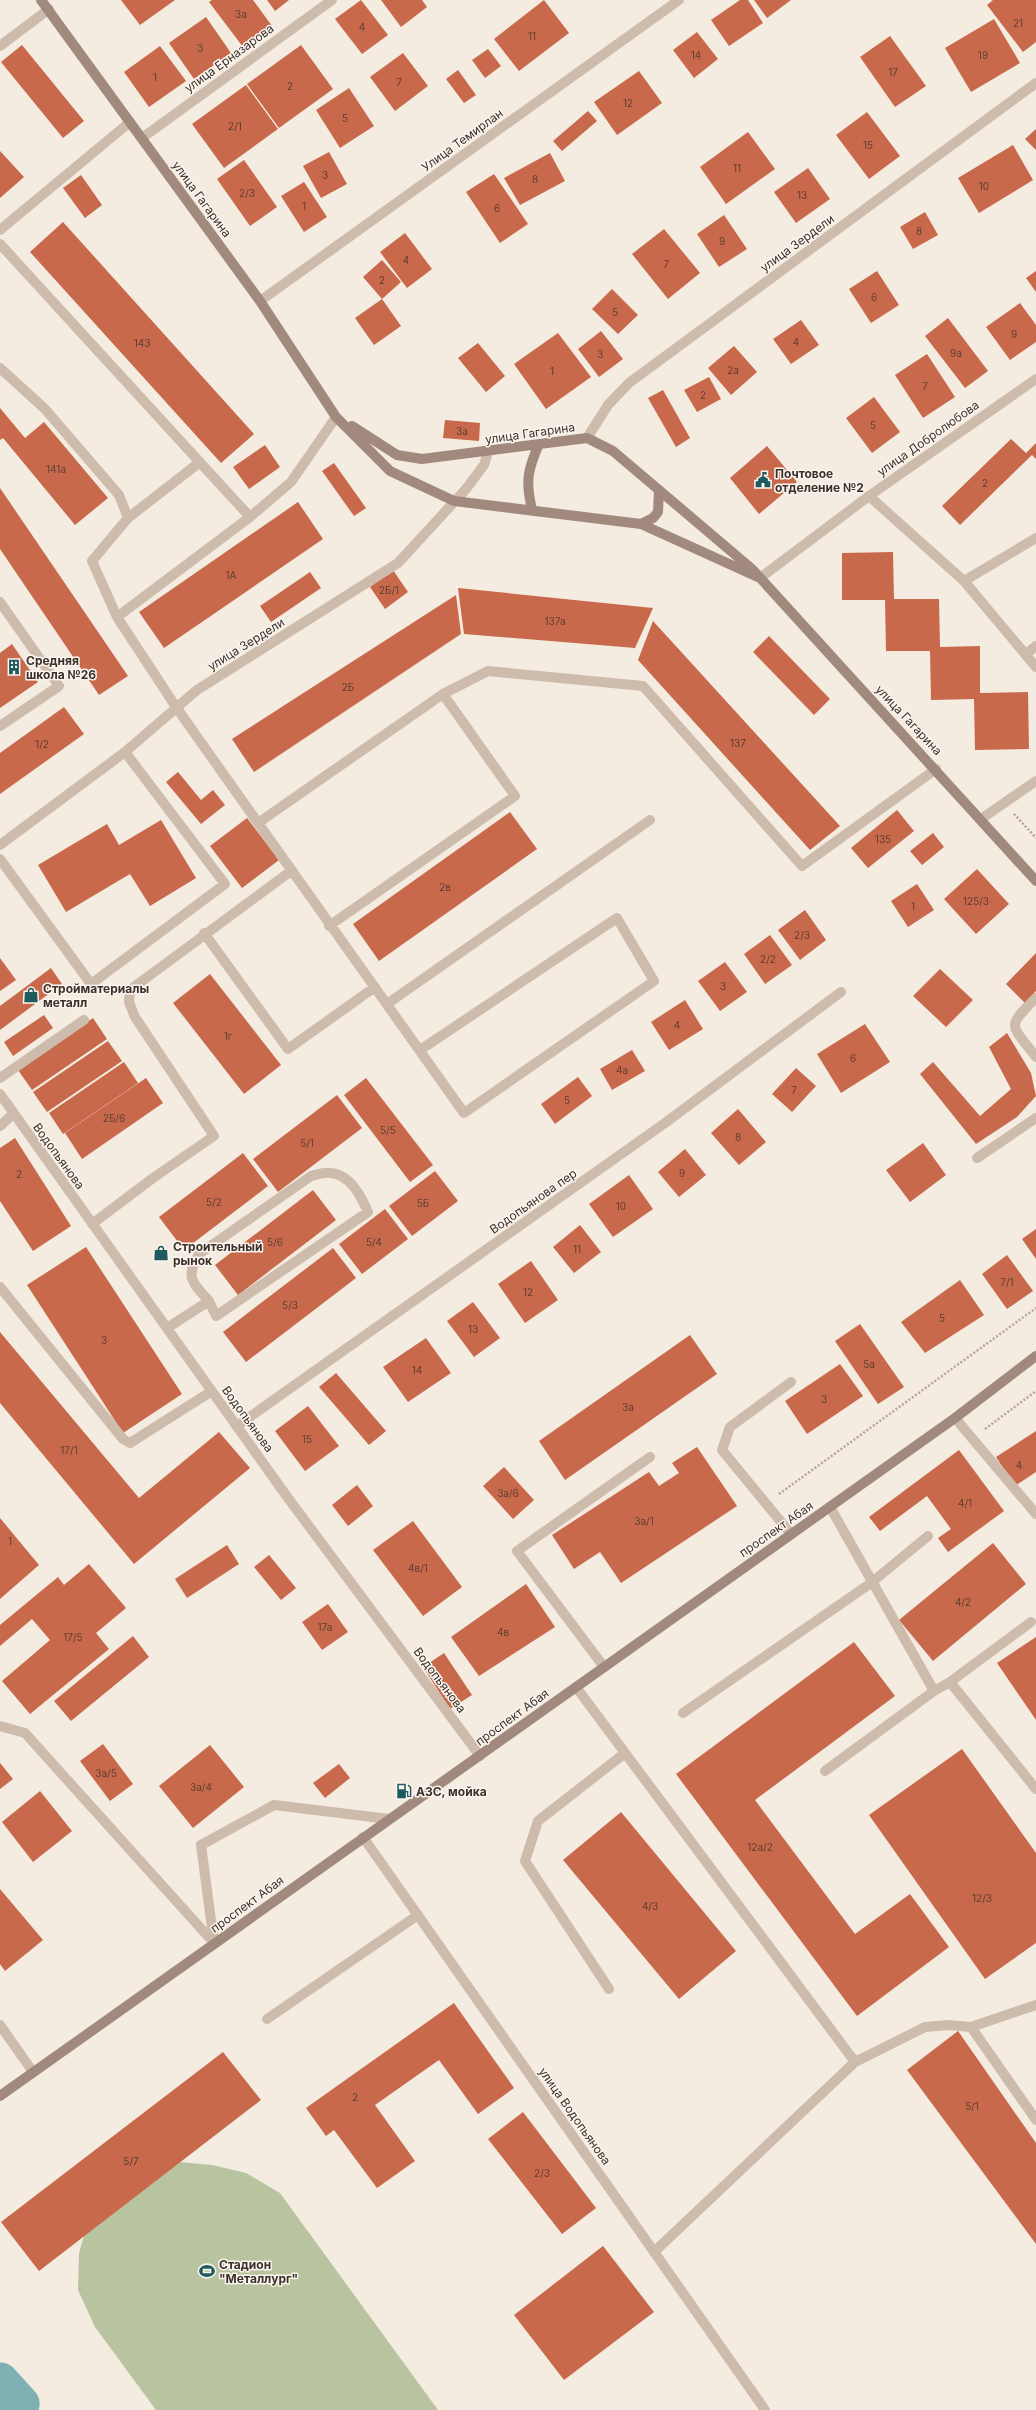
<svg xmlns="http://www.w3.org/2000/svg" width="1036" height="2410" font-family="Inter,sans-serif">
	<rect width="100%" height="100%" fill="#f4ebe1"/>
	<path fill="#b8c4a0" d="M 168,2161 L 212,2165 L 246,2173 L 280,2193 L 438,2410 L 156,2410 L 95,2327 L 78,2290 L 79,2253 L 90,2215 Z"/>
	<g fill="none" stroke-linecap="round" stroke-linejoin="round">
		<path stroke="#7fb0b2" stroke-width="39" d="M 0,2382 L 20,2404 L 18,2410"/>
	</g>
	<path fill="#c8694b" d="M 121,0 L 175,0 L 140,25 Z
		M 212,0 L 253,0 L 272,26 L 243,47 L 209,2 Z
		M 267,0 L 289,0 L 275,11 Z
		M 361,0 L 388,35 L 362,54 L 335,19 Z
		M 381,0 L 422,0 L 427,7 L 401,27 Z
		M 544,0 L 569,33 L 519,71 L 494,39 Z
		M 740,0 L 748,0 L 763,23 L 729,46 L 711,20 Z
		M 754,0 L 791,0 L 767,18 Z
		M 993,0 L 1036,0 L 1036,42 L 1023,52 L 987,5 Z
		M 206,17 L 231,53 L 194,79 L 169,43 Z
		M 994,19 L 1020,63 L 971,92 L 945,48 Z
		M 697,32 L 718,59 L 694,78 L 673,50 Z
		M 890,36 L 926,86 L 895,107 L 860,57 Z
		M 22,45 L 84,121 L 63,138 L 1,62 Z
		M 301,45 L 333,89 L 279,128 L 247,84 Z
		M 160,46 L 186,81 L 149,107 L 124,72 Z
		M 488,49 L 501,66 L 485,78 L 472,60 Z
		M 403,53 L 428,86 L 395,111 L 370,77 Z
		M 458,70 L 476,95 L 464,103 L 446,79 Z
		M 639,71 L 662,103 L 617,135 L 594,102 Z
		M 246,85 L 278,129 L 224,168 L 192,124 Z
		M 349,88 L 374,126 L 340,148 L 316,110 Z
		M 588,111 L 597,121 L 562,151 L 553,141 Z
		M 867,112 L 900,156 L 869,179 L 836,135 Z
		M 1036,129 L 1036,150 L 1025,139 Z
		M 748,132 L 775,169 L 726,204 L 700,167 Z
		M 1013,145 L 1033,180 L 979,213 L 958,178 Z
		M 0,151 L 24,177 L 0,198 Z
		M 329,152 L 347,184 L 321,198 L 303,166 Z
		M 550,153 L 565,181 L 520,205 L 504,178 Z
		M 244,160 L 277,207 L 250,226 L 217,179 Z
		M 808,168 L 830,199 L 796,223 L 774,192 Z
		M 494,174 L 528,224 L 500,243 L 466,192 Z
		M 81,175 L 102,205 L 85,218 L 63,188 Z
		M 304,182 L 327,217 L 304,232 L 281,196 Z
		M 925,212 L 938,235 L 913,249 L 900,227 Z
		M 724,215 L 747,249 L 719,267 L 697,234 Z
		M 63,222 L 254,434 L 221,463 L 30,252 Z
		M 664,229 L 700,273 L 668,299 L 632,254 Z
		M 405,233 L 432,269 L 407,288 L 380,252 Z
		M 382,260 L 401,282 L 382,299 L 363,277 Z
		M 877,271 L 899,305 L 871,323 L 849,289 Z
		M 1036,271 L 1036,292 L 1026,278 Z
		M 612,289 L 638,315 L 618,334 L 592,309 Z
		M 382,299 L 401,326 L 374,345 L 355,318 Z
		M 1020,303 L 1036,325 L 1036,342 L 1010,360 L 986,327 Z
		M 948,318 L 988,371 L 965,388 L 925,336 Z
		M 801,320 L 819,345 L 791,364 L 773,339 Z
		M 601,331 L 623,359 L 599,377 L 578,349 Z
		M 558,333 L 591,377 L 546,409 L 514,364 Z
		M 478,343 L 505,376 L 486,392 L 458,358 Z
		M 734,346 L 757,372 L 731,395 L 708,368 Z
		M 927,354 L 955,397 L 923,418 L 895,375 Z
		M 709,377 L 721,399 L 697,412 L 684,390 Z
		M 663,390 L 690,438 L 676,447 L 648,398 Z
		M 874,397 L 900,432 L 872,453 L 846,418 Z
		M 0,408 L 25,438 L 44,422 L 108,498 L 75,525 L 3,438 L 0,440 Z
		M 445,420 L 480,423 L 479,441 L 443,438 Z
		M 1011,439 L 1026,453 L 1036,443 L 1036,459 L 1032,455 L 960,525 L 942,506 Z
		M 265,445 L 280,467 L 249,489 L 233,467 Z
		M 767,446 L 797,482 L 759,514 L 730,478 Z
		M 334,463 L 366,508 L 354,516 L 322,471 Z
		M 0,488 L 128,676 L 99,695 L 0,549 Z
		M 298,502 L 323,539 L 164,648 L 139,612 Z
		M 893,552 L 894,599 L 939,599 L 940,647 L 980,646 L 980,693 L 1028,692 L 1029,749 L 975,750 L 974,699 L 931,700 L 930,651 L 886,651 L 885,600 L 842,600 L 842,553 Z
		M 393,570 L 408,592 L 385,609 L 370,587 Z
		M 310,572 L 321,588 L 271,622 L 260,606 Z
		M 458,588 L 653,608 L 635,648 L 464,634 Z
		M 456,595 L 461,634 L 254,772 L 232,739 Z
		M 653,621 L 840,826 L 810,850 L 638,660 Z
		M 769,636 L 830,699 L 814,715 L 753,652 Z
		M 12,644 L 38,682 L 0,708 L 0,653 Z
		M 64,707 L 84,734 L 0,794 L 0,753 Z
		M 178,772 L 201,800 L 213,790 L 225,805 L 201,824 L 166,782 Z
		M 897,810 L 914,831 L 868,868 L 851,848 Z
		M 510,812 L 537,849 L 379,961 L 353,924 Z
		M 247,818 L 279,860 L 242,888 L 210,846 Z
		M 161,820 L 196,878 L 150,906 L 130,874 L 66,912 L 38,865 L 107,824 L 119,845 Z
		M 933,833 L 944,847 L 922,865 L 910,851 Z
		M 977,869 L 1009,904 L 976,934 L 944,899 Z
		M 917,884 L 934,910 L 908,927 L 891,901 Z
		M 805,910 L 826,940 L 800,960 L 778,930 Z
		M 770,935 L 792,965 L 765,984 L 744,954 Z
		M 1036,953 L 1036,991 L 1025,1003 L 1006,984 Z
		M 0,958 L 16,980 L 0,991 Z
		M 725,962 L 747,992 L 720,1011 L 698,981 Z
		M 51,968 L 62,984 L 0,1030 L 0,1006 Z
		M 940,969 L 973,1000 L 946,1027 L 913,996 Z
		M 210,974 L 281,1065 L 244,1094 L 173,1003 Z
		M 685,1000 L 703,1029 L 669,1050 L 651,1022 Z
		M 44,1015 L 53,1028 L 13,1056 L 4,1042 Z
		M 93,1018 L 107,1039 L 32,1090 L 18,1070 Z
		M 865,1024 L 890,1062 L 841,1093 L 817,1054 Z
		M 1007,1033 L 1031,1073 L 1036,1096 L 1017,1117 L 976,1144 L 920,1074 L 933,1062 L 980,1116 L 1011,1089 L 989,1047 Z
		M 108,1041 L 122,1061 L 47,1112 L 33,1092 Z
		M 632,1050 L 645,1071 L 612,1090 L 600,1069 Z
		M 124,1062 L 138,1083 L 63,1134 L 49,1113 Z
		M 796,1068 L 816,1086 L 792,1112 L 772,1094 Z
		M 578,1077 L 592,1096 L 555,1124 L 541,1104 Z
		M 146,1078 L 163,1103 L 82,1159 L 65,1133 Z
		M 366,1078 L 433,1165 L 410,1182 L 344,1095 Z
		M 337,1095 L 362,1128 L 278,1192 L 253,1159 Z
		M 738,1109 L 766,1142 L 739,1165 L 711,1133 Z
		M 15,1138 L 71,1226 L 33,1251 L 0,1201 L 0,1148 Z
		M 923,1143 L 946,1175 L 910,1202 L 886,1170 Z
		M 685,1149 L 706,1175 L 679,1197 L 658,1172 Z
		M 243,1153 L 268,1186 L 184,1250 L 159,1217 Z
		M 435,1171 L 458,1201 L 412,1236 L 389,1206 Z
		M 629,1175 L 653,1209 L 613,1237 L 589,1204 Z
		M 313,1190 L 336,1220 L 238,1295 L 215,1265 Z
		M 385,1209 L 408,1239 L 362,1274 L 339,1244 Z
		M 580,1225 L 601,1252 L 574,1273 L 553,1247 Z
		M 1036,1229 L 1036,1259 L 1022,1239 Z
		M 86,1247 L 182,1394 L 123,1433 L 27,1285 Z
		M 333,1248 L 356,1278 L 246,1362 L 223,1332 Z
		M 1007,1255 L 1033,1291 L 1007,1309 L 982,1274 Z
		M 531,1261 L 558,1300 L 525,1323 L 498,1284 Z
		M 960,1280 L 984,1315 L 925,1353 L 901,1322 Z
		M 473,1302 L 500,1338 L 474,1357 L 447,1321 Z
		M 860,1324 L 904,1387 L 878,1404 L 835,1341 Z
		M 0,1332 L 139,1498 L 219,1432 L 250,1468 L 134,1564 L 0,1403 Z
		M 690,1335 L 717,1374 L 565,1480 L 539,1441 Z
		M 426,1338 L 451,1373 L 408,1402 L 383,1367 Z
		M 840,1364 L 863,1396 L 807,1434 L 785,1401 Z
		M 336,1373 L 386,1431 L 369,1445 L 319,1387 Z
		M 308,1406 L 339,1446 L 305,1471 L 275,1431 Z
		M 1036,1431 L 1036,1472 L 1015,1486 L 996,1457 Z
		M 697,1447 L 737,1506 L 621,1583 L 600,1552 L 574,1569 L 552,1535 L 649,1472 L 659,1486 L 679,1473 L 672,1463 Z
		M 959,1450 L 1004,1511 L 948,1552 L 938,1538 L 951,1529 L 927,1496 L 880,1531 L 869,1517 Z
		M 504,1467 L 534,1500 L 513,1519 L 483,1486 Z
		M 357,1485 L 373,1506 L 348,1526 L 332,1505 Z
		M 0,1518 L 39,1565 L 0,1599 Z
		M 413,1521 L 462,1587 L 423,1616 L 373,1550 Z
		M 993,1543 L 1026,1584 L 933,1661 L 899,1620 Z
		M 227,1545 L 239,1564 L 187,1598 L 175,1579 Z
		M 269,1555 L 296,1588 L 281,1600 L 254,1567 Z
		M 89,1564 L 126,1608 L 96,1633 L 109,1649 L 30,1714 L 2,1681 L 50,1640 L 32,1619 L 0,1646 L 0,1625 L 58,1577 L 64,1585 Z
		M 526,1584 L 555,1627 L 479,1676 L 451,1637 Z
		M 328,1604 L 348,1632 L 322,1650 L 302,1622 Z
		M 133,1636 L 149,1657 L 71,1721 L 54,1701 Z
		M 1036,1637 L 1036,1720 L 997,1663 Z
		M 854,1642 L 895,1696 L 755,1800 L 855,1934 L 910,1894 L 949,1947 L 857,2016 L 676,1774 Z
		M 444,1653 L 472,1695 L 450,1709 L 423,1667 Z
		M 103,1744 L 133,1784 L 110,1801 L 80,1761 Z
		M 210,1745 L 244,1787 L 193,1828 L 159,1786 Z
		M 962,1749 L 1036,1853 L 1036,1943 L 985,1979 L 869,1815 Z
		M 0,1763 L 13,1779 L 0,1789 Z
		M 339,1764 L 350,1778 L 325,1798 L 313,1783 Z
		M 40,1791 L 72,1831 L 33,1862 L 2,1822 Z
		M 621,1812 L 736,1951 L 679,1999 L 563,1860 Z
		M 0,1889 L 43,1940 L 5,1971 L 0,1964 Z
		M 454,2003 L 514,2088 L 478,2114 L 439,2060 L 375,2105 L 415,2161 L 377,2188 L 334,2130 L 326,2136 L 306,2108 Z
		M 958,2031 L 1036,2143 L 1036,2244 L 907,2070 Z
		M 223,2052 L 261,2100 L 39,2271 L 1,2222 Z
		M 523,2112 L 596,2208 L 562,2234 L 488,2139 Z
		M 603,2246 L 654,2312 L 564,2380 L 514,2315 Z"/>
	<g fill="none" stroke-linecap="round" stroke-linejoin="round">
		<path stroke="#b9a596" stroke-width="2.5" stroke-dasharray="2 2" stroke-linecap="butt" d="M 1014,814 L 1036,838
			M 985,1429 L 1036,1391
			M 779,1494 L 1036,1308"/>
		<path stroke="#cdbbac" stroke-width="10" d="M 0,46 L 49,9
			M 0,230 L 130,122
			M 0,244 L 250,517
			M 0,368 L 45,409 L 119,495 L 128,518 L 92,561 L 117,617
			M 336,417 L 291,482 L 250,517 L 117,617 L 176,707 L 258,823 L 443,694 L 488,671 L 643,686 L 802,866 L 936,769
			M 869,496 L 964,581 L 1036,667
			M 128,518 L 200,462
			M 964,581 L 1036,538
			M 0,602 L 59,686 L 0,726
			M 1026,654 L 1036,646
			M 258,823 L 464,1113 L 654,981 L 617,918 L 420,1050
			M 0,859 L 91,984 L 225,884 L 125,752
			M 329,926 L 515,796 L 443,694
			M 204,933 L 288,1049 L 375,987
			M 1036,998 C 1005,1028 1011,1024 1036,1057
			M 387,1004 L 650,820
			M 0,1078 L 84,1020
			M 0,1094 L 288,1498 L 480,1756
			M 0,1126 L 13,1114
			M 977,1158 L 1036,1118
			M 92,1224 L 153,1178 L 214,1136 L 135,1017 L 129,1002 L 130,990 L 291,871
			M 0,1287 L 123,1439 L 130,1443 L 212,1391
			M 167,1328 L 209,1301 L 216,1316 L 368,1212 C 361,1196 350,1174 330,1173 C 324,1172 316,1175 311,1176 L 199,1254 C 185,1278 192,1282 209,1301
			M 791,1382 L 730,1427 L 722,1450 L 791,1534
			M 955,1418 L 1036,1514
			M 604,1667 L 517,1551 L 650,1457
			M 576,1687 L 855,2062 L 654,2252
			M 825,1771 L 934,1691 L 950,1682 L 1036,1789
			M 214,1943 L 201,1845 L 274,1805 L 389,1819
			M 609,1989 L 525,1861 L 538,1821 L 625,1753
			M 267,2019 L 418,1915
			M 0,2025 L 33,2072
			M 971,2027 L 1036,2005
			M 855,2062 L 925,2027 L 948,2025 L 971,2027 L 1036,2120"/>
		<path stroke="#cdbbac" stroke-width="10" d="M 142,138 L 332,0
			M 260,301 L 679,0
			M 587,438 L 608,405 L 629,383 L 1036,83
			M 760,578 L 869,496 L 1036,379
			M 981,819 L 1036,781
			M 0,845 L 125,752 L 197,690 L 398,563 L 466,489 L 484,465 L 488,452
			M 237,1426 L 665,1123 L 841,992
			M 830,1507 L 934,1691
			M 950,1682 L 1031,1622
			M 683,1713 L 871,1583 L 928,1536
			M 0,1726 L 25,1733 L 214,1943
			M 363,1837 L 765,2410"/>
		<path stroke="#a18a7d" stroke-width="10" d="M 41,0 L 260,301 L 336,417 L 390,471 L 454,501 L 641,524 L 760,578
			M 352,426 L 397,455 L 422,459 L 587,438 L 613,451 L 752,569 L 1036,881
			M 532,509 C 525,481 528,469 539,444
			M 641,524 L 653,518 L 658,512 L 659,490
			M 0,2096 L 955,1418 L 1036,1356"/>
	</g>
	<defs>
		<symbol id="civic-bare" viewBox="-9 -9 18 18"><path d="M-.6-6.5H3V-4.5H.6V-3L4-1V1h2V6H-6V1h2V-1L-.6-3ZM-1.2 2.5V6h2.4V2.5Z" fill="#1f5a5e" stroke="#fbf5ee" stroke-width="2.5" paint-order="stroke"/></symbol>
		<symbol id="building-bare" viewBox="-9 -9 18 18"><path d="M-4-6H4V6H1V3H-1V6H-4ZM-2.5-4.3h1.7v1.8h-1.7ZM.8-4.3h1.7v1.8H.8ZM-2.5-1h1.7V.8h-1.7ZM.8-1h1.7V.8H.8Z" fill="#1f5a5e" stroke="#fbf5ee" stroke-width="2.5" paint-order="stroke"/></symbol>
		<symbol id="shop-bare" viewBox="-9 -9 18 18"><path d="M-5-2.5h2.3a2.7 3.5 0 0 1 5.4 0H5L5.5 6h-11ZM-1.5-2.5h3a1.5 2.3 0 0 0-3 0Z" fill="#1f5a5e" stroke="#fbf5ee" stroke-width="2.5" paint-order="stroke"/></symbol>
		<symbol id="fuel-bare" viewBox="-9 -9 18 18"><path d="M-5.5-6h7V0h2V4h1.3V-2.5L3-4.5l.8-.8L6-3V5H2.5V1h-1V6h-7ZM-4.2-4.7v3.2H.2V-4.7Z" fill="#1f5a5e" stroke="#fbf5ee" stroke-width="2.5" paint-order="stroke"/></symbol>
		<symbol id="stadium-bare" viewBox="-9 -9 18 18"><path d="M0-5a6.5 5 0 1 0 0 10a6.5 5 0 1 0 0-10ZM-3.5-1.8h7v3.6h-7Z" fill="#1f5a5e" stroke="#fbf5ee" stroke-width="2.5" paint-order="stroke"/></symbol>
	</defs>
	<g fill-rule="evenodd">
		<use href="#civic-bare" x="752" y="469" width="22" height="22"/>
		<use href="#building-bare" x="3" y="656" width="22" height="22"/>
		<use href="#shop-bare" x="20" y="984" width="22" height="22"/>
		<use href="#shop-bare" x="150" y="1242" width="22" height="22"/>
		<use href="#fuel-bare" x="393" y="1780" width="22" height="22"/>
		<use href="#stadium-bare" x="196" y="2260" width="22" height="22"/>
	</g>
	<g text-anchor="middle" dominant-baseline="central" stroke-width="3" stroke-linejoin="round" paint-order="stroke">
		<g font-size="10" fill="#5e3e33">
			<text x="241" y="14">3а</text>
			<text x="1018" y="23">21</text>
			<text x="362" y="27">4</text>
			<text x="532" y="36">11</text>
			<text x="200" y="48">3</text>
			<text x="696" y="55">14</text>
			<text x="983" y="55">19</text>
			<text x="893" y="72">17</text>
			<text x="155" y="77">1</text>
			<text x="399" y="82">7</text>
			<text x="290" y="86">2</text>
			<text x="628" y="103">12</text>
			<text x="345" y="118">5</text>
			<text x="235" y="126">2/1</text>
			<text x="868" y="145">15</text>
			<text x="737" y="168">11</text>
			<text x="325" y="175">3</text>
			<text x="535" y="179">8</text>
			<text x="984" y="186">10</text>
			<text x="247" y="193">2/3</text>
			<text x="802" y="195">13</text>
			<text x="304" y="206">1</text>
			<text x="497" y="208">6</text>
			<text x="919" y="231">8</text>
			<text x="722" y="241">9</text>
			<text x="406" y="260">4</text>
			<text x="666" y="264">7</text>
			<text x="382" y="280">2</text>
			<text x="874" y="297">6</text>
			<text x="615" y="312">5</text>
			<text x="1014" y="334">9</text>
			<text x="796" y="342">4</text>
			<text x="142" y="343">143</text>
			<text x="956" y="353">9а</text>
			<text x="600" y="354">3</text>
			<text x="733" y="370">2а</text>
			<text x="552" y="371">1</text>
			<text x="925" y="386">7</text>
			<text x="703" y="395">2</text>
			<text x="873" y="425">5</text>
			<text x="462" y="431">3а</text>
			<text x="56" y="469">141а</text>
			<text x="985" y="483">2</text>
			<text x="231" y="575">1А</text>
			<text x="389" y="590">2Б/1</text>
			<text x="555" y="621">137а</text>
			<text x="348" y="687">2Б</text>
			<text x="738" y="743">137</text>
			<text x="42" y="744">1/2</text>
			<text x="883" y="839">135</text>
			<text x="445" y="887">2в</text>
			<text x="976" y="901">125/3</text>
			<text x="913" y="906">1</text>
			<text x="802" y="935">2/3</text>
			<text x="768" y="959">2/2</text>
			<text x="723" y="986">3</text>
			<text x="677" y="1025">4</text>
			<text x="228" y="1036">1г</text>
			<text x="853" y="1058">6</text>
			<text x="622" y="1070">4а</text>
			<text x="794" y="1090">7</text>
			<text x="567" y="1100">5</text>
			<text x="114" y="1118">2Б/6</text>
			<text x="388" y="1130">5/5</text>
			<text x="738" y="1137">8</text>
			<text x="307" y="1143">5/1</text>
			<text x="682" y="1173">9</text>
			<text x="19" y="1174">2</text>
			<text x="214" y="1202">5/2</text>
			<text x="423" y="1203">5Б</text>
			<text x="621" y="1206">10</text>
			<text x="275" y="1242">5/6</text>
			<text x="374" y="1242">5/4</text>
			<text x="577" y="1249">11</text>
			<text x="1007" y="1282">7/1</text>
			<text x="528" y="1292">12</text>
			<text x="290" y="1305">5/3</text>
			<text x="942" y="1318">5</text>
			<text x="473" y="1329">13</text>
			<text x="104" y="1340">3</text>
			<text x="869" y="1364">5а</text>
			<text x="417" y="1370">14</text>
			<text x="824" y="1399">3</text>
			<text x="628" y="1407">3а</text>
			<text x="307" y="1439">15</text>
			<text x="69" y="1450">17/1</text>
			<text x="1019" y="1465">4</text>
			<text x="508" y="1493">3а/6</text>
			<text x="965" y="1503">4/1</text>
			<text x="644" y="1521">3а/1</text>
			<text x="10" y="1541">1</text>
			<text x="418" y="1568">4в/1</text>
			<text x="963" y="1602">4/2</text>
			<text x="325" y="1627">17а</text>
			<text x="503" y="1632">4в</text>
			<text x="73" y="1637">17/5</text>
			<text x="106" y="1773">3а/5</text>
			<text x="201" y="1787">3а/4</text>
			<text x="760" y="1847">12а/2</text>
			<text x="982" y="1898">12/3</text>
			<text x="650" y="1906">4/3</text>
			<text x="355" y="2097">2</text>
			<text x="972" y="2106">5/1</text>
			<text x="131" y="2161">5/7</text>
			<text x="542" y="2173">2/3</text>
		</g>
		<g font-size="12" fill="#3b302b" stroke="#fbf5ee">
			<text transform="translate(229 58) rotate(-36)">улица Ерназарова</text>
			<text transform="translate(462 140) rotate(-36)">Улица Темирлан</text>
			<text transform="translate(202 199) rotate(54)">улица Гагарина</text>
			<text transform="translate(797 243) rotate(-36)">улица Зердели</text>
			<text transform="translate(530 433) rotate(-8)">улица Гагарина</text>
			<text transform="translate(928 438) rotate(-35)">улица Добролюбова</text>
			<text transform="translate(246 644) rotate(-32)">улица Зердели</text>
			<text transform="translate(909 720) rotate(47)">улица Гагарина</text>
			<text transform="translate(59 1156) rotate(54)">Водопьянова</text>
			<text transform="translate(533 1201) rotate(-35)">Водопьянова пер</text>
			<text transform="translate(248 1419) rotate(54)">Водопьянова</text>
			<text transform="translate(776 1529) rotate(-35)">проспект Абая</text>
			<text transform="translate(440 1680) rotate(53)">Водопьянова</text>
			<text transform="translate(512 1717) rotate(-36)">проспект Абая</text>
			<text transform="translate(247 1904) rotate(-36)">проспект Абая</text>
			<text transform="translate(575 2116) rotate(55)">улица Водопьянова</text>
		</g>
		<g font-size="12" font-weight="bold" fill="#3b302b" stroke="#fbf5ee" text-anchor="start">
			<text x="775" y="473">Почтовое<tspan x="775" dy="14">отделение №2</tspan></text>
			<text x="26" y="660">Средняя<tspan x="26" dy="14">школа №26</tspan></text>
			<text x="43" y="988">Стройматериалы<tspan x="43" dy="14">металл</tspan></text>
			<text x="173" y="1246">Строительный<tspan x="173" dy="14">рынок</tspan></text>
			<text x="416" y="1791">АЗС, мойка</text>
			<text x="219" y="2264">Стадион<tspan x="219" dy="14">"Металлург"</tspan></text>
		</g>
	</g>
</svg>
